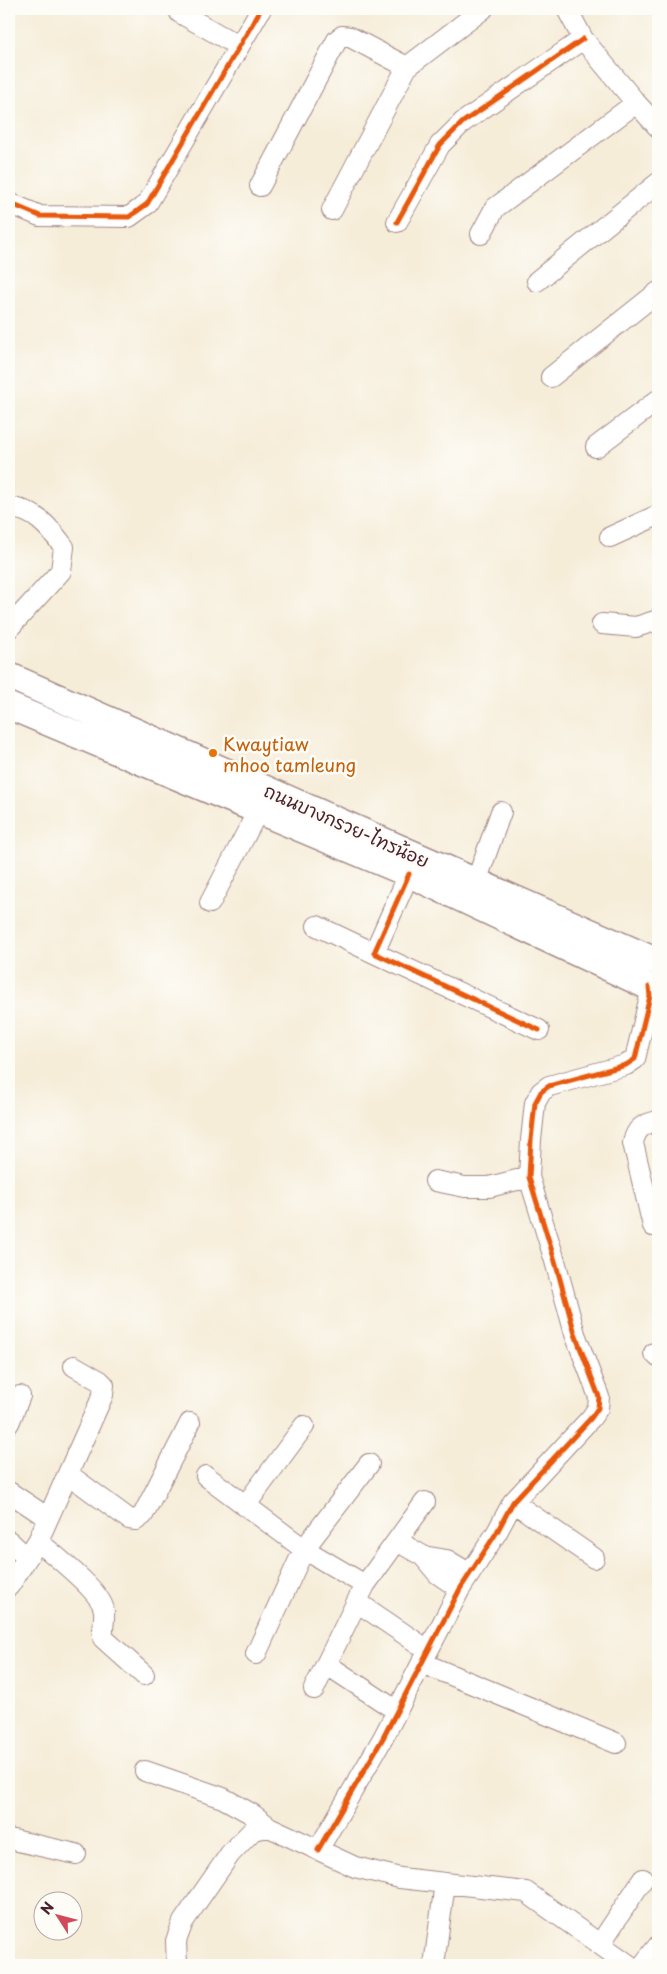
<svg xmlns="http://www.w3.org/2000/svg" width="667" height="1974" font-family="'Playpen Sans','Playpen Sans Thai',sans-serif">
	<rect width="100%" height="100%" fill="#fdfcf7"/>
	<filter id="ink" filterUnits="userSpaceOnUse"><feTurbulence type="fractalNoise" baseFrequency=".02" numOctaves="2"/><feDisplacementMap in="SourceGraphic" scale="10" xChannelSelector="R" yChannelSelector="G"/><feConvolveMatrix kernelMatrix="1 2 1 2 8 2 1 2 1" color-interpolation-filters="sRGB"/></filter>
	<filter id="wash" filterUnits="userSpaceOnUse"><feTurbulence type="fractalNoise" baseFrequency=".0096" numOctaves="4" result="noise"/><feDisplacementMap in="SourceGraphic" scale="20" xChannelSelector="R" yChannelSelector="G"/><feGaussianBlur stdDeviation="1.12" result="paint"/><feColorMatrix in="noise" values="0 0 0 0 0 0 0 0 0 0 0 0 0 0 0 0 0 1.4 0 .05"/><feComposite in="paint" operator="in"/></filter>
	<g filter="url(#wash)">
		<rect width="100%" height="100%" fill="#f6edd9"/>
	</g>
	<g filter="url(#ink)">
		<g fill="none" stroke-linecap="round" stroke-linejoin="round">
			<defs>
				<path id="minor" d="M 567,9 L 583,39 L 636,103 L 658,127
					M 180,13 L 239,46
					M 260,186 L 337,40 L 342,36 L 350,37 L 407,67
					M 9,203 L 40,216 L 129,217 L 147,204 L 261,9
					M 332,210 L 407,67 L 483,9
					M 397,222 L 440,145 L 463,122 L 583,39
					M 481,234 L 495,208 L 636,103
					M 537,281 L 658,183
					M 551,377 L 658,292
					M 596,447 L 658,400
					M 9,508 C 33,508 50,528 64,547 L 61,571 L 9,628
					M 610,537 L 658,515
					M 602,624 L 636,627 L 658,620
					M 409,874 L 374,953 L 539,1030
					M 476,882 L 501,812
					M 210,903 L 258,811
					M 317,926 L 374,953
					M 435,1181 L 465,1187 L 489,1187 L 529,1177
					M 653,1226 L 633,1143 C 636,1128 643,1124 658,1121
					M 654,1353 L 658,1357
					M 9,1423 L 20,1396
					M 68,1474 L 129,1519 L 136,1520 L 143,1515 L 190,1423
					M 206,1476 L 304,1549 L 365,1585
					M 9,1492 L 48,1518
					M 513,1502 L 594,1558
					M 245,1506 L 304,1426
					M 9,1541 L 26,1557
					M 38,1541 C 53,1555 103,1592 104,1611 C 105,1620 102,1628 103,1638 L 144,1675
					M 397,1541 L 423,1556 L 438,1574 L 460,1589
					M 423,1556 L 447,1560 L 470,1574
					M 9,1586 L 38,1541 L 103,1395 L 104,1385 L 100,1381 L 74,1366
					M 357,1602 L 419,1644
					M 256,1654 L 304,1549 L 369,1464
					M 422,1663 L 616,1743
					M 326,1664 L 388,1705
					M 314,1689 L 365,1585 L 425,1502
					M 145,1771 L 223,1798 L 252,1814 L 269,1827
					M 9,1839 L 76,1854
					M 318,1850 L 383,1738 L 460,1589 L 497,1532 L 513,1502 L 591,1418 L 598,1408 L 599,1397 L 575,1334 L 555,1261 L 529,1177 L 531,1140 L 535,1103 L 541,1092 L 549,1086 L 626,1065 L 635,1059 L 650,996 L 649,987
					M 600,1944 L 643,1879
					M 177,1965 L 176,1941 L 183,1922 L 230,1854 L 253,1830 L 269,1827 L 355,1867 L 400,1878 L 526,1892 L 629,1965
					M 434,1965 L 445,1883
					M 643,1965 L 658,1946"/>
				<path id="major" d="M 9,676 L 658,962
					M 9,706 L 409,874 L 658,991"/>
			</defs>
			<use href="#minor" stroke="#a08682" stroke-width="22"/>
			<use href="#major" stroke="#a08682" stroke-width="29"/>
			<use href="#minor" stroke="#fff" stroke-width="20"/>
			<use href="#major" stroke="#fff" stroke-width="26"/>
			<defs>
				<path id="cycleway" d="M 9,203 L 40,216 L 129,217 L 147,204 L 261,9
					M 397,222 L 440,145 L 463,122 L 583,39
					M 409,874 L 374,953 L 539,1030
					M 318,1850 L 383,1738 L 460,1589 L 497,1532 L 513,1502 L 591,1418 L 598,1408 L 599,1397 L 575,1334 L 555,1261 L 529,1177 L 531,1140 L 535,1103 L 541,1092 L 549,1086 L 626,1065 L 635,1059 L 650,996 L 649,987"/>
			</defs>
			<use href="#cycleway" stroke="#fdfcf7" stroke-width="8"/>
			<use href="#cycleway" stroke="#e8590c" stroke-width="5"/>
		</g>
	</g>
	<circle fill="#e8710a" stroke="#fdfcf7" stroke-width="2" cx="213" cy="753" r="5"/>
	<g text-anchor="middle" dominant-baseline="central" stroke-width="5" stroke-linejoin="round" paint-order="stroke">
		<g font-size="18" fill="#c56008" stroke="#fdfcf7" text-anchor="start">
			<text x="223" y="743">Kwaytiaw<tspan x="223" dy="21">mhoo tamleung</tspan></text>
		</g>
		<g font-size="18" fill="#4a1f2b" stroke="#fdfcf7">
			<text transform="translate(347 825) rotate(24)">ถนนบางกรวย-ไทรน้อย</text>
		</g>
	</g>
	<rect width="667" height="1974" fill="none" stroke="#fdfcf7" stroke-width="30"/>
	<g transform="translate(58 1916) rotate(306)"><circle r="24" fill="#fdfcf7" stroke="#b5a4a5"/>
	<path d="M0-4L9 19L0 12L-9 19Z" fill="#d1495b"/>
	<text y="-8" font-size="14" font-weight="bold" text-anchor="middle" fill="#4a1f2b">N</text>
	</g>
</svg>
